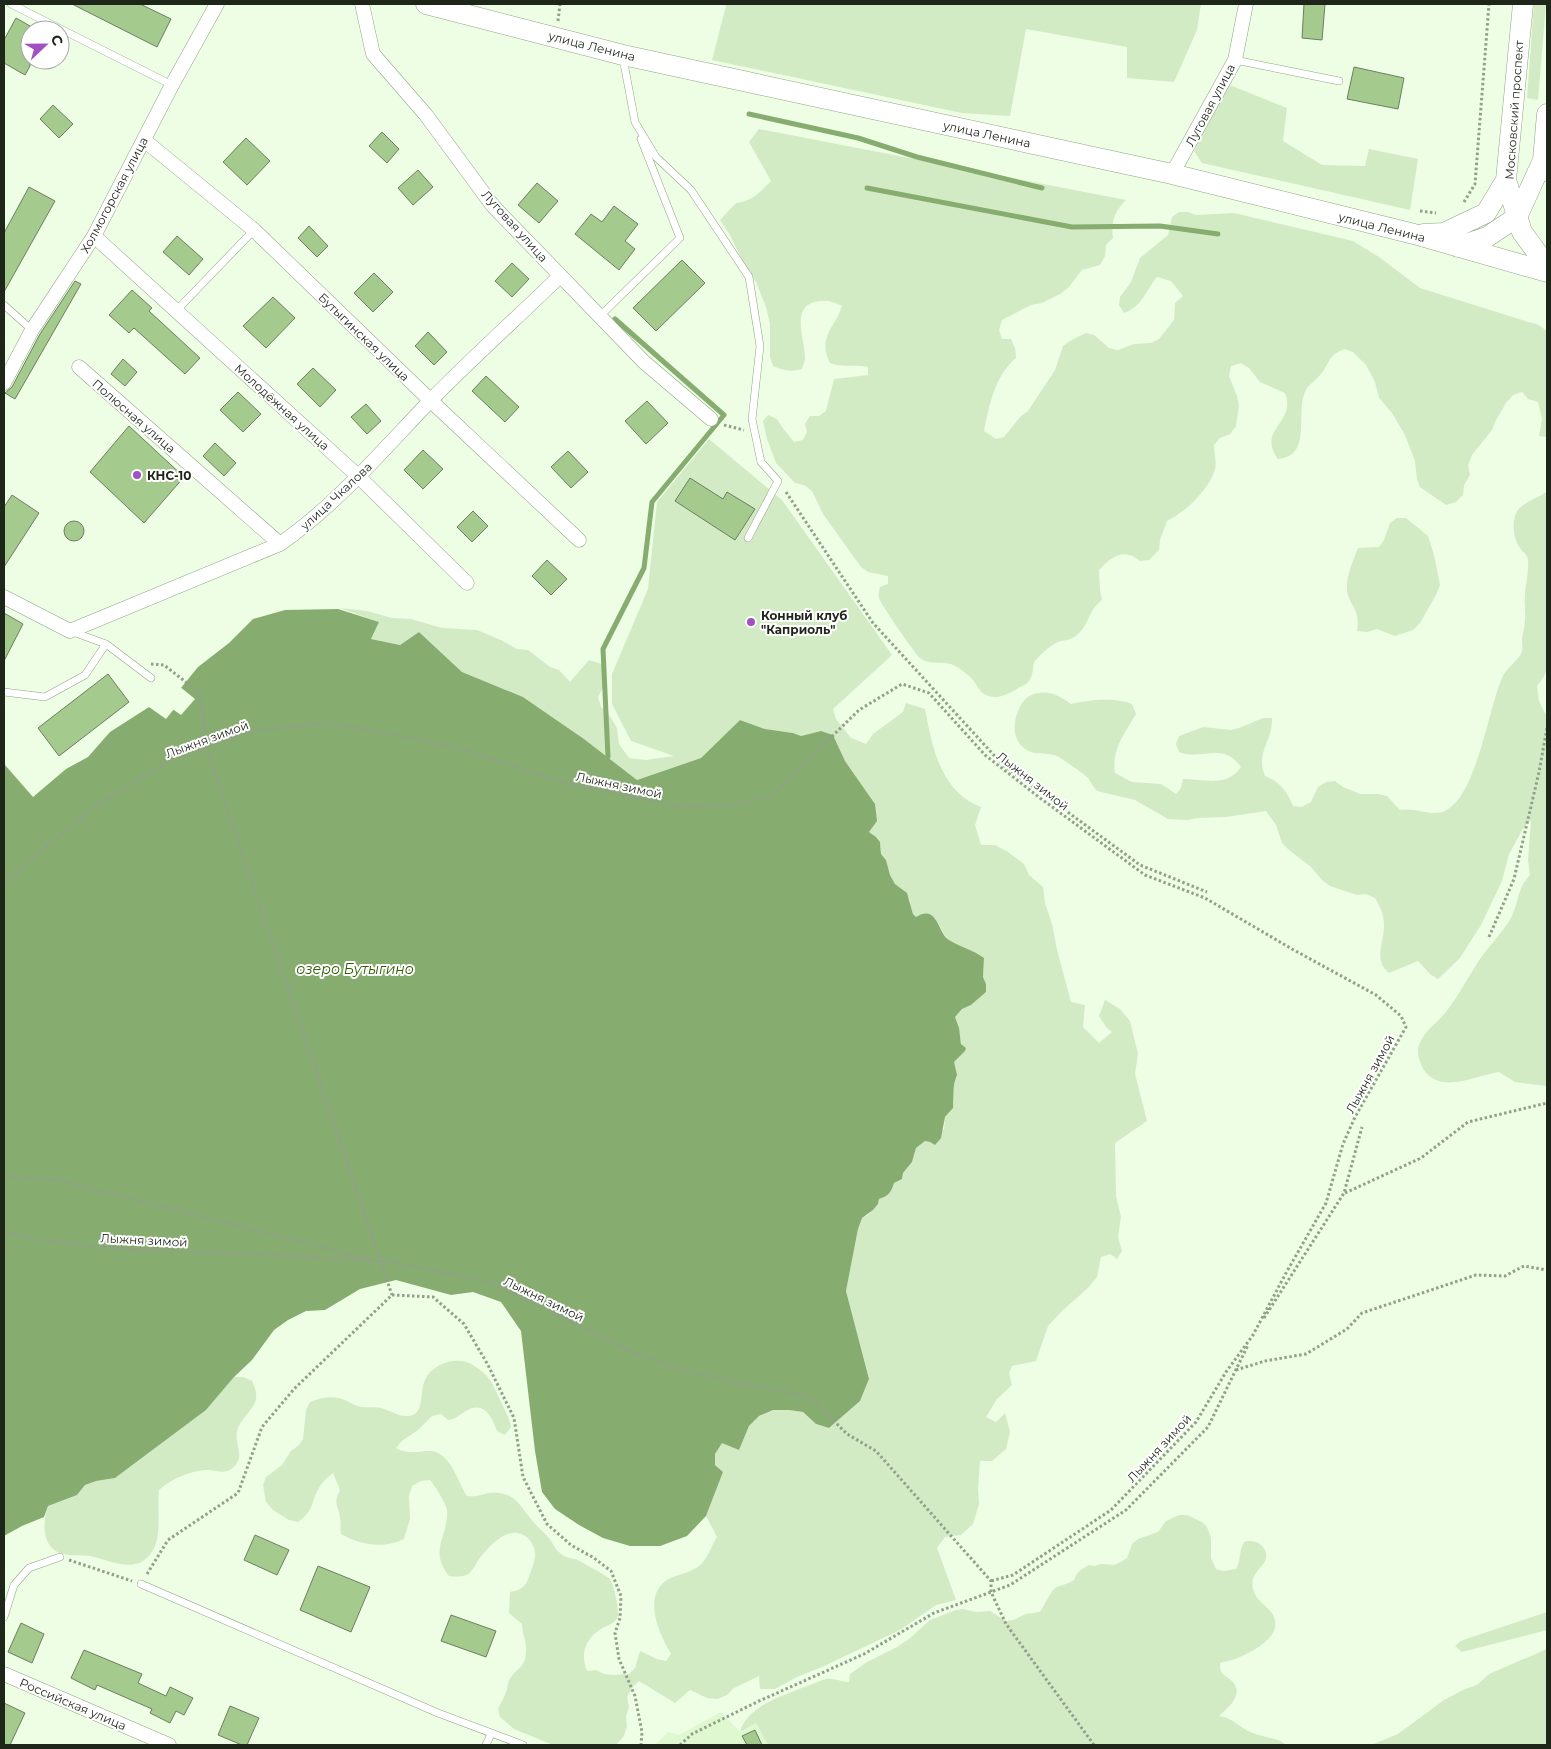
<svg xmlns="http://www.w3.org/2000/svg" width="1551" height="1749" font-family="Montserrat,sans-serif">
	<rect width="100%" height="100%" fill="#edfee4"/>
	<path fill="#dff8d0" d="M 721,1712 L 740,1732 L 756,1723 L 768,1745 L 655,1745 L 668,1732 L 679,1735 Z"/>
	<path fill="#d2ebc4" d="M 725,4 L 1201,4 L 1197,30 L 1174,82 L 1127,78 L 1127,47 L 1026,29 L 1010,116 L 962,113 L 712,60 L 726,6 Z
		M 1534,4 L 1546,4 L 1538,100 L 1527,98 Z
		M 1227,84 L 1287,108 L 1283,141 L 1322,165 L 1365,166 L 1369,149 L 1418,159 L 1410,210 L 1202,163 L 1194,151 Z
		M 759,129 L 1126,200 C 1114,212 1111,221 1113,238 L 1106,245 L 1105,256 L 1100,265 L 1082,270 L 1068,288 L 1060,294 L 1042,303 L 1031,305 L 1002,320 L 999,330 L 1002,339 L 1011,339 L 1015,348 L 1016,358 C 995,375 989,406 984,431 L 996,439 L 1004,437 L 1021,416 L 1028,411 L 1055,370 L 1063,346 L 1070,341 L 1086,333 L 1094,335 L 1109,348 L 1118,350 L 1134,344 L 1151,343 L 1159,339 L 1174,320 L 1175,303 L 1183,296 L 1171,281 L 1157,277 C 1146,290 1142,307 1124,313 L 1119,305 L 1120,297 L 1131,282 L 1140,258 L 1168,235 L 1172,217 L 1179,212 L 1188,212 L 1196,215 L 1234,213 L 1353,241 L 1379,257 L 1420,288 L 1528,322 L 1537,324 L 1547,331 L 1547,437 L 1539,436 L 1542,419 L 1538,402 L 1528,399 L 1522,392 L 1513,395 L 1506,403 L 1496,420 L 1492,430 L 1472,455 L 1468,465 L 1470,475 L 1464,485 L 1463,495 L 1456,502 L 1446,505 L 1420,487 L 1417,479 L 1415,461 L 1405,435 L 1392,413 L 1379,398 L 1375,382 L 1366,365 L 1353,352 L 1345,349 C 1332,353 1330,359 1324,370 C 1319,378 1310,383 1306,390 C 1294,411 1314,456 1278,459 C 1256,429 1297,423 1285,393 L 1260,382 L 1249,368 L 1241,363 L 1231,366 L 1229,376 L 1237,396 L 1239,406 L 1236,426 L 1230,434 L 1220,438 L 1214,445 C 1214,453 1217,463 1215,469 C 1210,489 1184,513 1167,521 L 1160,540 L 1159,550 L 1149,560 L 1140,561 C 1124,547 1111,557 1099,570 L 1100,590 L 1102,600 C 1088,610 1089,626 1077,635 C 1071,640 1065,640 1058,642 C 1048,647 1041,654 1034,662 C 1033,669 1033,675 1029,681 C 1027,684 1024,685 1020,687 C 1009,694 997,701 984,694 C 979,691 976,683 972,679 C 968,675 962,670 957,667 C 946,659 932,667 920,658 C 916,655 880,603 879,598 C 878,595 879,591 880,587 L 888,584 L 888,576 L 868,572 L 861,567 L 823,514 L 812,491 L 804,485 L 795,483 L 776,463 L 767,439 L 763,421 L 768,415 L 777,419 L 782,427 L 794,442 L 803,440 L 807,432 L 805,424 L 810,416 L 819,416 L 826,411 L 834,379 L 868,375 L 868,367 C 855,364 843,368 830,363 C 817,337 835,328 842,306 C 834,302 828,300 819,301 C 789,305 805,339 805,358 C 805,361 803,365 802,369 C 791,372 784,371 773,366 L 770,357 L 770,324 L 766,307 L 756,282 L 742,260 L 730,235 L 720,220 L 736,203 C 753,201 759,193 771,181 L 749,142 Z
		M 709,439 L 782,500 L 892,655 L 833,709 L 836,719 L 851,738 L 866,744 L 873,734 L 903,712 L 906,703 L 925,709 C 932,747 941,792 981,807 L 975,825 L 981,845 L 995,845 L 1008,852 L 1024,864 L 1029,875 L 1043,887 L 1045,903 L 1052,924 L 1057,950 L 1071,1002 L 1085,1005 L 1083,1027 L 1099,1043 L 1112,1032 L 1106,1027 L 1099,1016 L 1105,1000 L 1120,1009 L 1130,1021 L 1138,1054 L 1135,1074 L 1147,1121 L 1115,1143 L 1116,1196 L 1121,1217 L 1118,1237 L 1122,1251 L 1117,1259 L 1110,1254 L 1101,1257 L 1097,1277 L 1088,1288 L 1063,1310 L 1048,1326 L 1036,1361 L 1012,1366 L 1009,1373 L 1012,1385 L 997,1399 L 986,1417 L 996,1422 L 1005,1413 L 1010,1432 L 1006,1449 L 992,1461 L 980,1461 L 978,1489 L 979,1504 L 973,1524 L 961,1535 L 945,1537 L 937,1548 L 956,1600 L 936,1605 L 900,1630 L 822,1667 L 797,1677 L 775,1689 L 760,1689 L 759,1676 L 734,1688 L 727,1695 L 718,1699 L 707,1698 L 690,1690 L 675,1703 L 639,1681 L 632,1688 L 627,1697 L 629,1707 L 626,1717 L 627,1726 L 624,1736 L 616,1745 L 553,1745 L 514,1729 L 500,1717 L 498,1709 C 500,1704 503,1700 505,1695 C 508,1689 507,1682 511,1677 C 520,1665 525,1668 526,1651 C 527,1641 522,1634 522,1624 L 509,1613 L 510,1592 C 515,1591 520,1590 524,1586 C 528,1583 536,1558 535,1554 C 535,1542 524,1531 512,1533 C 500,1534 487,1549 479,1559 C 476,1563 473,1571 468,1574 C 463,1577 455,1577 449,1576 C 428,1550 449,1536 447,1510 C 446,1503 435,1486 430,1480 L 421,1481 L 412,1486 L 409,1496 L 410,1519 L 404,1539 C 384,1549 360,1545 341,1534 C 340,1529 341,1522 340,1517 C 338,1505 333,1503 340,1490 L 333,1473 C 328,1477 322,1482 319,1488 C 310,1503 315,1510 298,1522 L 289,1520 L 273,1510 L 266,1502 L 263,1485 L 266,1477 L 282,1465 L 291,1451 L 299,1445 L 303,1439 L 306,1410 L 310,1402 C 323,1397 334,1395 347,1401 C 352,1404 356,1406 361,1407 C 369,1408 376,1406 384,1409 C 391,1411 398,1416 406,1416 C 426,1417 419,1391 425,1380 C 432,1364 456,1356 471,1364 C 480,1369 488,1375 493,1385 C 498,1397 509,1415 511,1427 L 505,1435 L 497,1431 C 492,1417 484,1400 466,1411 C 458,1415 459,1418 448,1420 L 441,1414 L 432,1416 L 418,1430 L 402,1441 L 396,1448 C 407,1454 416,1452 427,1451 C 450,1449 457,1481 467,1496 C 484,1498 487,1488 507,1495 C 517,1498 524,1511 531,1519 C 536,1526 543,1531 549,1538 C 553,1543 555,1549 560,1553 C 565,1558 572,1558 578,1560 C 581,1562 609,1577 610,1579 C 614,1586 619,1608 618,1616 C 616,1624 607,1625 601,1629 C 585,1639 580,1654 587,1671 L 596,1670 L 604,1674 L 613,1675 L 629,1674 L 635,1668 L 640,1651 L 657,1659 L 666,1661 L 671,1654 C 659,1634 642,1596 667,1580 C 677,1574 691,1573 699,1566 C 708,1559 711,1546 717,1537 L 706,1516 L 723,1472 L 715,1465 L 715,1454 L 722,1442 L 739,1450 L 749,1426 L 759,1416 L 773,1410 L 789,1410 L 803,1412 L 816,1424 L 829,1428 L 860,1401 L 869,1379 L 846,1291 L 858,1229 L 862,1218 L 869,1214 L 878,1204 L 879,1199 C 889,1196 891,1192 893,1183 L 902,1179 L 903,1173 L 912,1162 L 916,1148 L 925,1141 L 930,1142 L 944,1129 L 945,1117 L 950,1112 L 954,1102 L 952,1094 L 955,1081 L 954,1062 L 965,1051 C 959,1041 960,1029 954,1017 L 962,1009 L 971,1005 L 986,992 L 986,984 L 983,977 L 984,958 L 947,939 L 935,918 L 916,917 L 913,914 L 909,898 L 895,884 L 890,875 L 886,860 L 881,854 L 880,842 L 876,837 L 869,832 L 875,804 L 845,761 L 833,735 L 821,731 L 801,736 L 793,733 L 765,729 L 740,720 L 701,758 L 637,780 L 584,739 L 523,697 L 462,672 L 419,632 L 400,645 L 371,639 L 379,622 L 340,608 L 367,611 L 392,618 L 411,619 L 442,628 L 477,630 L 501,640 L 517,649 L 528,650 L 550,667 L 559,670 L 570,682 L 589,660 L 605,665 L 603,688 L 598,697 L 601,707 L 608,713 L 617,728 L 619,744 L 629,758 L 646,760 L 674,756 L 631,741 L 612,704 L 612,674 L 648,589 L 657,502 Z
		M 1547,491 L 1547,669 L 1543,678 L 1537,686 L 1539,701 L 1546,715 L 1547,728 L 1547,1086 L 1515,1082 L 1499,1072 C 1477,1075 1441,1095 1424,1070 C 1420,1064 1416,1052 1419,1045 C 1424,1031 1436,1024 1445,1013 C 1458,997 1467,979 1478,962 C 1488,946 1503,933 1512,916 C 1519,900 1517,889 1530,875 L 1528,860 L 1531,820 L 1524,827 L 1509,854 L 1502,881 L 1481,925 L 1460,958 L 1438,979 L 1430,974 L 1418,961 L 1389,973 C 1373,960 1384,943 1384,925 C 1384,915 1380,906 1375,898 L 1366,894 L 1357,895 L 1330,886 L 1323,881 L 1311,867 L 1289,850 L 1282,843 L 1276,825 L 1266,811 L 1226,817 L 1197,818 L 1188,820 L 1168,819 L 1135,800 L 1097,791 C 1093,787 1091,782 1088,778 C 1086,775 1061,758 1057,756 C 1049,753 1041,754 1034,753 C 1013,747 1011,726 1019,709 C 1023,700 1029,694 1039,693 C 1051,691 1061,697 1071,704 C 1089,700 1115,697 1132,704 L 1136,714 C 1125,733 1111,750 1115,773 L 1132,782 L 1161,784 L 1176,794 L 1181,788 L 1183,779 C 1204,779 1227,788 1241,767 C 1223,741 1201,761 1179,752 L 1176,744 L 1179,736 L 1203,727 L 1231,730 L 1239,728 L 1263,718 L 1272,718 C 1273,741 1255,752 1265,776 C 1280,782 1287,791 1293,806 L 1302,807 L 1311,802 L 1318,787 L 1326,782 L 1335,781 L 1343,787 L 1360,794 L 1378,794 L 1387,796 L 1400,810 C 1416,807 1432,817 1445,811 C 1477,795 1488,710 1502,678 C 1507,666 1520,660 1522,651 C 1523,648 1522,644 1522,640 C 1522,634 1525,628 1525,621 C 1526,612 1524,604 1525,595 C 1525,586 1528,577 1528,568 C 1528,565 1529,560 1527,557 C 1526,554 1522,551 1520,548 C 1514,539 1512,527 1515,516 C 1519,502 1537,500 1547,491 Z
		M 1397,518 L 1406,518 L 1428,536 L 1434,555 L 1440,585 L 1436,595 L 1420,623 L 1413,630 L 1395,636 L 1377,629 L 1367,632 L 1357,631 C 1361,607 1349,607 1347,590 C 1346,576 1353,561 1358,548 L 1379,547 L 1384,540 L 1390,523 Z
		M 234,1377 L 243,1377 L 252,1381 C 263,1403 250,1408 240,1424 C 231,1438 243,1451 238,1461 C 237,1465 231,1470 227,1471 C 221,1473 214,1470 208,1470 C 192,1470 171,1479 159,1490 C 157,1507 162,1536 153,1550 C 138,1576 112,1561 90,1556 C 82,1555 72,1556 63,1554 C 42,1549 42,1523 48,1506 L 77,1495 L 85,1485 L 95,1481 L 115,1478 L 206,1410 Z
		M 1179,1515 L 1187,1515 L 1202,1522 L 1207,1527 L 1211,1538 L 1211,1558 L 1216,1569 L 1223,1571 L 1236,1569 C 1241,1560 1239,1551 1244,1542 C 1255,1538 1268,1546 1266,1558 C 1264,1568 1249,1573 1253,1589 C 1256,1601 1265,1604 1271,1612 C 1288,1635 1252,1652 1235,1659 C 1230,1661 1225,1661 1220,1663 C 1219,1675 1226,1675 1233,1682 C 1244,1695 1228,1708 1219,1716 C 1234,1718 1239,1728 1253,1733 C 1264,1738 1277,1737 1286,1745 L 768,1745 L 756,1723 L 740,1732 C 747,1706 782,1696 804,1687 C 811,1685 819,1681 826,1679 C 834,1678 841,1682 849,1682 L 850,1674 L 867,1662 L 897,1647 L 909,1639 L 930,1620 L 956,1610 L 963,1609 L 976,1612 L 990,1611 L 1006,1621 L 1013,1620 L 1026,1614 L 1040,1612 C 1044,1606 1051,1591 1055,1588 C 1061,1585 1068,1584 1074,1580 C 1077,1572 1081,1569 1089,1565 L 1094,1566 L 1101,1564 L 1114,1565 L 1121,1562 L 1127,1558 L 1132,1544 L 1138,1539 L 1158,1532 L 1166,1521 Z
		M 1547,1612 L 1547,1630 L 1462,1652 L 1455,1646 L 1461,1641 L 1469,1638 Z
		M 1547,1649 L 1547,1745 L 1371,1745 L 1398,1734 L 1444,1700 L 1465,1689 L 1477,1685 L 1489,1674 Z"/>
	<path fill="#87ac70" d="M 338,609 L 379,622 L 371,639 L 400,645 L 419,632 L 462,672 L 523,697 L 584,739 L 637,780 L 701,758 L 740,720 L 765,729 L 793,733 L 801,736 L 821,731 L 833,735 L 845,761 L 875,804 L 877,821 L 869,832 L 876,837 L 880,842 L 881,854 L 886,860 L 890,875 L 895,884 L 907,893 L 913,914 L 916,917 C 938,903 938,934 949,940 C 961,947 973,950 984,958 L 983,977 L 986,984 L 986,992 L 971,1005 L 962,1009 L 955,1017 L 959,1028 L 961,1044 L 966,1048 L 965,1051 L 954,1062 L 957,1075 C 952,1086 954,1097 953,1108 L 945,1117 L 941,1138 L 935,1145 L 930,1142 L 925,1141 L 916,1148 L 912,1162 L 903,1173 L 902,1179 L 894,1183 C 891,1192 889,1196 879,1199 L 878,1204 L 873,1210 L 862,1218 L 858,1229 L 846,1291 L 869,1379 L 860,1401 L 829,1428 L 816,1424 L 803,1412 L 789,1410 L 773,1410 L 759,1416 L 749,1426 L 739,1450 L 722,1443 L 715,1454 L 715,1465 L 723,1472 L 706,1516 L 687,1536 L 660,1546 L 630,1546 L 603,1538 L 579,1525 L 555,1509 L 542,1492 L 535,1451 L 521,1331 L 501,1302 L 473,1292 L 451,1295 L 396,1280 L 360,1289 L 325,1310 L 306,1311 L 288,1320 L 274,1330 L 252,1360 L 234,1377 L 206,1410 L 115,1478 L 96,1481 L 85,1485 L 77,1495 L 48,1506 L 44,1517 L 22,1526 L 4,1536 L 4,766 L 5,765 L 33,797 L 66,769 L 88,757 L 110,732 L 149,707 L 166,719 L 182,699 L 176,694 L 198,667 L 229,643 L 253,619 L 285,610 Z"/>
	<path fill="#edfee4" d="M 179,686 L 195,699 L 181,715 L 171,708 L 179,699 L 174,694 Z"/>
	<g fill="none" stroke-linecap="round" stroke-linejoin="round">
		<path stroke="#87ac70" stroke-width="5" d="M 749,114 L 858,138 L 917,157 L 1042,188
			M 867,188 L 1072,227 L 1160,226 L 1218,234
			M 608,757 L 603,649 L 644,568 L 652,502 L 724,415 L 615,319"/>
	</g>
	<path fill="#a4ca8d" stroke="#6c7f62" d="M 72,4 L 140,4 L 171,19 L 157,47 Z
		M 1304,4 L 1325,4 L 1322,40 L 1302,38 Z
		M 16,18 L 30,26 L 30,66 L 25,75 L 4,63 L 4,40 Z
		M 1354,67 L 1404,78 L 1398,109 L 1347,99 Z
		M 53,105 L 73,124 L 59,138 L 40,119 Z
		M 382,132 L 399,149 L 387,163 L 369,146 Z
		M 246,138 L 270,161 L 247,185 L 223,162 Z
		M 418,170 L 433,187 L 413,205 L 398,188 Z
		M 537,183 L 558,201 L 539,223 L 518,205 Z
		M 29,187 L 55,201 L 4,292 L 4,233 Z
		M 614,206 L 638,224 L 625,241 L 635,249 L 619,270 L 575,234 L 591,214 L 602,222 Z
		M 309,226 L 328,246 L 317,257 L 298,238 Z
		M 177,236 L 203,259 L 189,275 L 163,252 Z
		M 682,260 L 705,283 L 656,331 L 633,308 Z
		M 512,263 L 529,279 L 512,297 L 495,281 Z
		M 374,273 L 393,292 L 373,312 L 354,293 Z
		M 75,281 L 81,284 L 15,399 L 5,393 L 12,387 L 40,334 Z
		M 132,290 L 152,308 L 149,311 L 200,358 L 185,374 L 134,328 L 129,333 L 109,315 Z
		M 273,297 L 295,318 L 266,348 L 243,326 Z
		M 428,332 L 447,352 L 434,365 L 415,346 Z
		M 123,359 L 137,372 L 125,386 L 111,374 Z
		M 313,368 L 336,390 L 320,407 L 297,384 Z
		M 486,376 L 519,407 L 505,422 L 472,391 Z
		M 238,392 L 261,414 L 243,432 L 220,410 Z
		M 647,401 L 668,423 L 646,444 L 625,421 Z
		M 366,404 L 381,421 L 367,434 L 351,417 Z
		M 129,426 L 184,477 L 144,523 L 90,472 Z
		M 215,443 L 236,463 L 224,476 L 203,456 Z
		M 423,450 L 443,469 L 423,489 L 404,470 Z
		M 568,451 L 588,472 L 571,488 L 551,467 Z
		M 690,478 L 723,499 L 727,492 L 755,509 L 735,540 L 675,501 Z
		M 12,495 L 39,513 L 4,567 L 4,507 Z
		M 473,511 L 488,526 L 472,542 L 457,527 Z
		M64 531a10 10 0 1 1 20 0a10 10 0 1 1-20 0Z
		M 547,560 L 567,579 L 551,595 L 532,576 Z
		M 4,613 L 23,624 L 4,661 Z
		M 108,674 L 129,702 L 59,756 L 38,728 Z
		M 255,1535 L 289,1550 L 277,1575 L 244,1560 Z
		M 318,1566 L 370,1587 L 351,1632 L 300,1610 Z
		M 451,1615 L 496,1631 L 486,1657 L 441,1641 Z
		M 21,1623 L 44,1634 L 32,1663 L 8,1652 Z
		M 84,1650 L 142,1674 L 138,1683 L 166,1696 L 170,1687 L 193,1698 L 184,1715 L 176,1711 L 170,1723 L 150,1713 L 152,1709 L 97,1685 L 95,1690 L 71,1678 Z
		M 4,1703 L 25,1713 L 10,1745 L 4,1745 Z
		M 230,1706 L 259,1718 L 247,1745 L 242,1745 L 218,1735 Z
		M 755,1730 L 762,1745 L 747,1745 L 742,1736 Z"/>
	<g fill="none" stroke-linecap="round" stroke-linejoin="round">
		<defs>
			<path id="lane" d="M 11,4 L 172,85
				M 623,58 L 635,122 L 656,157 L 691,190 L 749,277 L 760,346 L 752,419 L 761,462 L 778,481 L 748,538
				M 1235,60 L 1339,81
				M 4,305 L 32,330
				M 176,311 L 254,230
				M 600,316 L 680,238 L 641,139
				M 73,632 L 106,644 L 151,678
				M 4,692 L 45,697 L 85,675 L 106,644
				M 141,1584 L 438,1713 L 523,1745
				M 4,1617 L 14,1585 L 29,1568 L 60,1557
				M 486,1745 L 491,1734"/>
			<path id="street" d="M 362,4 L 373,54 L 426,115 L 493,206 L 644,362 L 711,419
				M 144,140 L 254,230 L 430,400 L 579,540
				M 1172,174 L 1235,60 L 1246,4
				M 94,236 L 358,476 L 467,583
				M 79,367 L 280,544
				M 4,383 L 32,330 L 94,236 L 172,85 L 217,4
				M 4,597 L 70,631 L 280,544 C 336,505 381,452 429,402 C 471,359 517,318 560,276
				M 4,1674 L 169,1745"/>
			<path id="secondary" d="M 426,4 L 623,55 L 1172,174 L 1414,234 L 1547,272
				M 1523,4 L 1506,180 L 1522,232 L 1547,266
				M 1547,114 L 1543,160 L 1547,171
				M 1423,234 L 1444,233 L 1486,213 L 1506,180
				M 1458,247 L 1487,237 L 1517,217 L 1543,160"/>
		</defs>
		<use href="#lane" stroke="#90a485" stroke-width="8"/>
		<use href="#street" stroke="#90a485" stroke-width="15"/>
		<use href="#secondary" stroke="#90a485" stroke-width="21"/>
		<path stroke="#929f8b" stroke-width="3" stroke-dasharray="2.5 2.5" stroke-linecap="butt" d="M 558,21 L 560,4
			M 1464,202 L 1475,184 L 1489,4
			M 1420,211 L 1436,213
			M 724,425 L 744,430
			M 786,492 L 873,623 L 1002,764 L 1140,865 L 1207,892
			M 151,664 L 164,665 L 201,694 L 206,747 L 392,1295
			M 4,883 L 91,809 L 172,759 L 251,731 L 329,723 L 445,744 L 563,782 L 681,807 L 733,805 L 772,795 L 859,710 L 902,684 L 929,693 L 985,755 L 1040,798 L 1145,875 L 1205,898 L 1292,949 L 1376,995 L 1401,1016 L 1406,1027 L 1355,1117 L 1343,1144 L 1326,1203 L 1286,1273 L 1253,1335 L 1226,1372 L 1196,1422 L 1111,1510 L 1013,1575 L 991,1581
			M 1489,937 L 1514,879 L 1539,772 L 1547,728
			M 4,1176 L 58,1180 L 372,1260
			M 1345,1193 L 1421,1158 L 1468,1122 L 1547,1103
			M 4,1232 L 44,1240 L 119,1249 L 277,1255 L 392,1262 L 491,1282 L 632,1352 L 685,1371 L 810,1397 L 847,1434 L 876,1451 L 991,1581 L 991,1592 L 1006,1624 L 1094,1745
			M 1264,1318 L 1344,1193 L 1362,1127
			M 1236,1370 L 1265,1361 L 1306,1354 L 1347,1329 L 1362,1313 L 1476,1275 L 1505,1276 L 1524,1266 L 1547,1270
			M 69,1560 L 132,1581
			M 147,1574 L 168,1540 L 238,1493 L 262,1427 L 294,1389 L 392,1295 L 433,1297 L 464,1324 L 488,1365 L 514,1418 L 523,1477 L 547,1524 L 571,1545 L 594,1558 L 611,1571 L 621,1596 L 620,1618 L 615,1633 L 619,1659 L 635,1696 L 642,1732 L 641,1745
			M 680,1745 L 692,1734 L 757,1702 L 864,1654 L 934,1613 L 1010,1585 L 1126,1510 L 1208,1427 L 1248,1345"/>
		<use href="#lane" stroke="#fff" stroke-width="7"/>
		<use href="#street" stroke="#fff" stroke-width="14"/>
		<use href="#secondary" stroke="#fff" stroke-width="20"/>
	</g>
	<g fill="#a051c2" stroke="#fff" stroke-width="2">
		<circle cx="137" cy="475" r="5"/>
		<circle cx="751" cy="622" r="5"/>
	</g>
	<g text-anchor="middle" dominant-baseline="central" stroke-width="4" stroke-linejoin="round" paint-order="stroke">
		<g font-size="12" fill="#1e2519" stroke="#fff">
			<text transform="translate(592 46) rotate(14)">улица Ленина</text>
			<text transform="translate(1210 105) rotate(-62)">Луговая улица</text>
			<text transform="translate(1514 110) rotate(-86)">Московский проспект</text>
			<text transform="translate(987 134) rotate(12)">улица Ленина</text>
			<text transform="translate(114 195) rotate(-62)">Холмогорская улица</text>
			<text transform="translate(515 226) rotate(48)">Луговая улица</text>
			<text transform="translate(1382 227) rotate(14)">улица Ленина</text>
			<text transform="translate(364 337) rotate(44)">Бутыгинская улица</text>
			<text transform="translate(282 407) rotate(42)">Молодёжная улица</text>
			<text transform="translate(134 416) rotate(41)">Полюсная улица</text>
			<text transform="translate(336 496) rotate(-43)">улица Чкалова</text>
			<text transform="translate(207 739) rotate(-20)">Лыжня зимой</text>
			<text transform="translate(1033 781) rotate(38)">Лыжня зимой</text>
			<text transform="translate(619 785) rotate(12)">Лыжня зимой</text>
			<text transform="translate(1370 1074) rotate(-61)">Лыжня зимой</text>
			<text transform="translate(144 1240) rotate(3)">Лыжня зимой</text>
			<text transform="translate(544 1299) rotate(26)">Лыжня зимой</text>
			<text transform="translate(1159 1448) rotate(-47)">Лыжня зимой</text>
			<text transform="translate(73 1704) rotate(23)">Российская улица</text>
		</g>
		<g font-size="12" font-weight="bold" fill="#1e2519" stroke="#fff" text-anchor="start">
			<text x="147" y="475">КНС-10</text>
			<text x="761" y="615">Конный клуб<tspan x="761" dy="14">"Каприоль"</tspan></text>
		</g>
		<g font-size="14" font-style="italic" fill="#305d01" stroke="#fff">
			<text x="355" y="969">озеро Бутыгино</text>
		</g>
	</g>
	<rect width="1551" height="1749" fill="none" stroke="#1e2519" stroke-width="10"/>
	<g transform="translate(45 45) rotate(68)"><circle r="24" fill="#ffffff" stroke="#a5a8a3"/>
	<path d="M0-4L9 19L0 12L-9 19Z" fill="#a051c2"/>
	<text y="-8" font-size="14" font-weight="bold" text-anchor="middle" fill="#1e2519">С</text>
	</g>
</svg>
